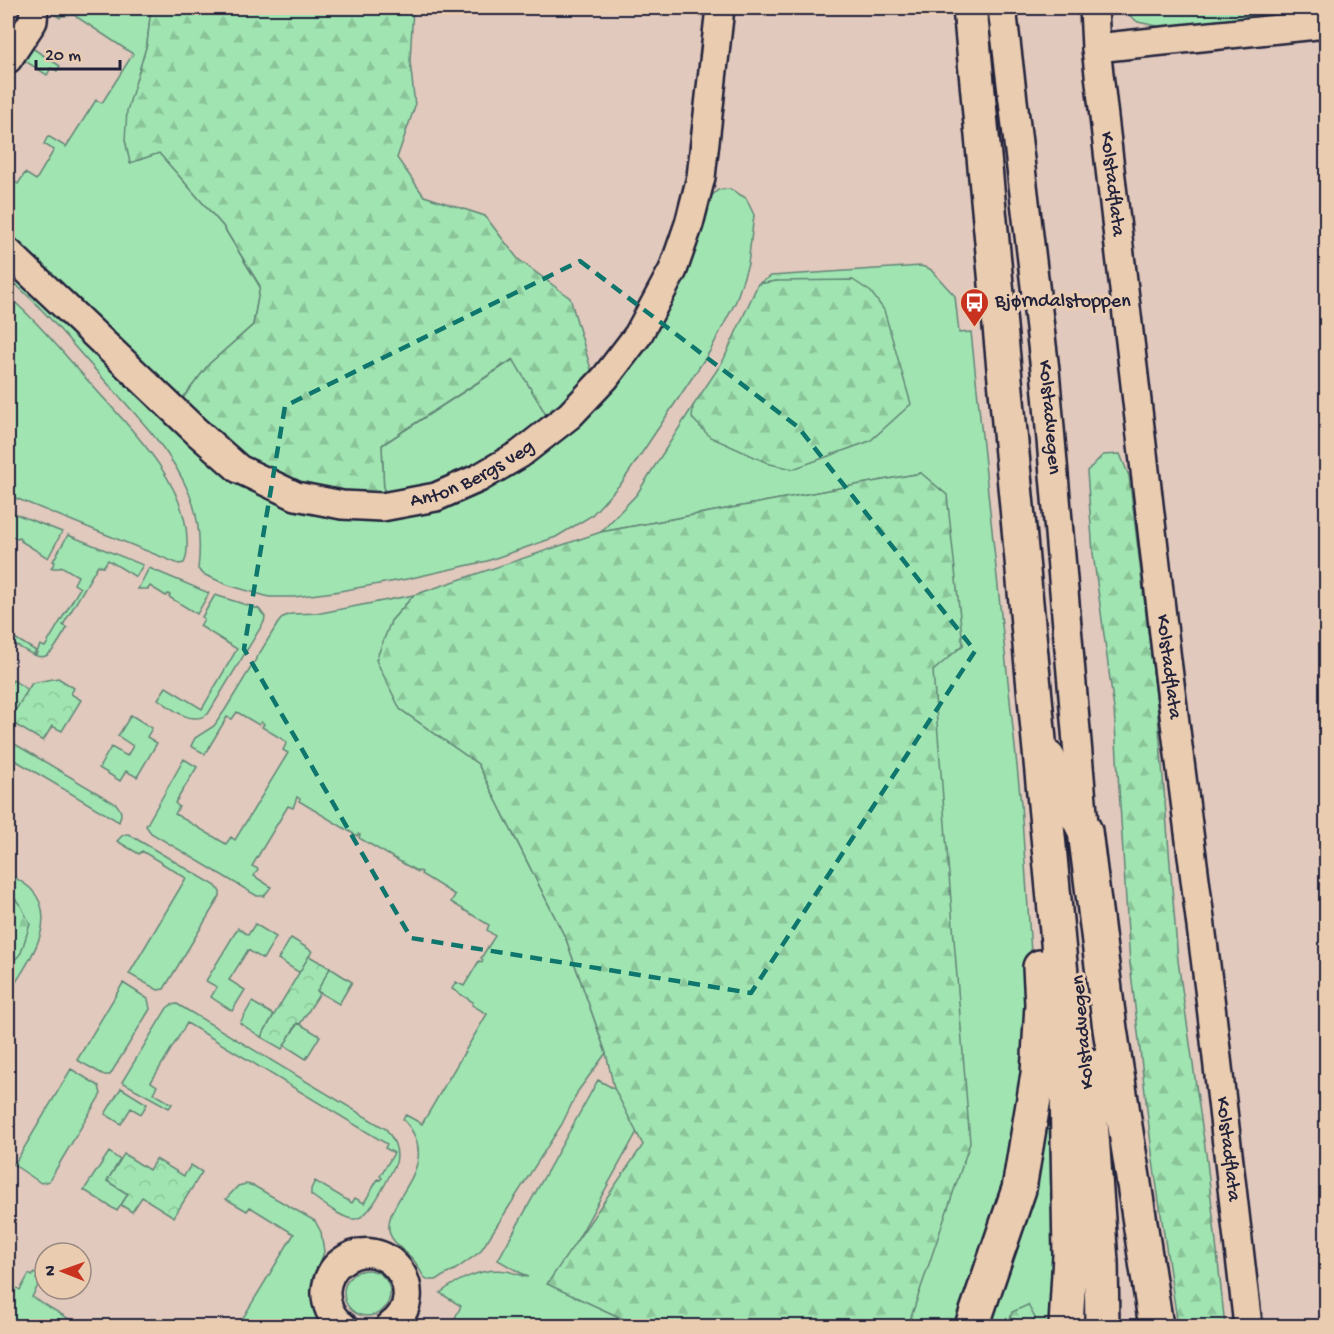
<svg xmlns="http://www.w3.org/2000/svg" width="1334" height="1334" font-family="'Gochi Hand',sans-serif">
	<defs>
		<pattern id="forest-firs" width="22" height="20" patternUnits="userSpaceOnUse" patternTransform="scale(1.5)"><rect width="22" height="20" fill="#a0e5b1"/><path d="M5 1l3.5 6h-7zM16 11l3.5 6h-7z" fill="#8ac499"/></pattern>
		<pattern id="park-crowns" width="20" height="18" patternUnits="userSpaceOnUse" patternTransform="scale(1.5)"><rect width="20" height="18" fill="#a0e5b1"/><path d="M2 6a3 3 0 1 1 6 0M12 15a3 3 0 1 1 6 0" fill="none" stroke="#8ac499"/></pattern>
	</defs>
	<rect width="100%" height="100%" fill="#e1c9bd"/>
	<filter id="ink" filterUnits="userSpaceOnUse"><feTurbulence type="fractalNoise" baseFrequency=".0167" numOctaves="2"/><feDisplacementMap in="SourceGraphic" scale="12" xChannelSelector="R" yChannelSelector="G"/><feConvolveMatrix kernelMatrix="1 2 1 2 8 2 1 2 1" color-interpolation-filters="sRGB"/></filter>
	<g filter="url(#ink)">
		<path fill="#a0e5b1" stroke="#618476" stroke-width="1.5" d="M 50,8 L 151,8 L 147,44 L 139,75 L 130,163 L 159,153 L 223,226 L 260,287 L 253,325 L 209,364 L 180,402 L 8,238 L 8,177 L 18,184 L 25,173 L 36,180 L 54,150 L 44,144 L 48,136 L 66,147 L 96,100 L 102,103 L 133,54 L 74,15 L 61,16 L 60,18 L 49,11 Z
			M 1120,8 L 1326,8 L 1326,10 L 1162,27 L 1138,22 Z
			M 29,46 L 60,66 L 57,71 L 51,68 L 47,75 L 19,57 Z
			M 730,189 L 746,198 L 754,215 L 748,264 L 736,301 L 710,351 L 623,481 L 591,516 L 556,537 L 487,561 L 407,579 L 334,592 L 294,597 L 269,597 L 228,585 L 203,574 L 198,569 C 201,544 199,517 189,493 C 170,447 131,410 99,374 C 69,341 42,306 8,278 L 8,266 L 253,489 L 468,497 L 672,299 L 697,242 L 707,200 L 718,190 Z
			M 921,266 L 930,269 L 955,296 L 959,333 L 971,332 L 1021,804 L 1031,953 L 1028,1057 L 1012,1158 L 958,1326 L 908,1326 L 924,1277 L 933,670 L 963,645 L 921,473 L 601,532 L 637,494 L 693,406 L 693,418 L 777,281 L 758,284 L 771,276 Z
			M 8,296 C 38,322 63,353 90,383 C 127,425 186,480 187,540 C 187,548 188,555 184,563 L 179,564 L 8,495 Z
			M 514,359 L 548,418 C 516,440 484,465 448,479 C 427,487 406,490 384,494 L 382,445 Z
			M 8,511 L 62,532 L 48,558 L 21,541 L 22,540 L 19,538 L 18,539 L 8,534 Z
			M 68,535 L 143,565 L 136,577 L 108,560 L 103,567 L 98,565 L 63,625 L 67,628 C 45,666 45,662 9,641 L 13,637 L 36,651 L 34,653 L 36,655 L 40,645 L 45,647 L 80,588 L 74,584 L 78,576 L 61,566 L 60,568 L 51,568 L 55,562 L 53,561 Z
			M 149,568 L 209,593 L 197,614 L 169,597 L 170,595 L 168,594 L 166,596 L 150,586 L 148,589 L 138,589 Z
			M 215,595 L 259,609 L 265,617 L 264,622 L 208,714 C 190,726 173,709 158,699 L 166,687 L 202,709 L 237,649 L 200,626 L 204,619 L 202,617 Z
			M 414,595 L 391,621 L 400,709 L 478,764 L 566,939 L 606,1053 L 578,1091 L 562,1124 L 480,1252 L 456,1269 L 436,1280 L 427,1280 C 420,1273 420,1269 415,1262 C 408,1252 394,1246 390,1234 C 379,1201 448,1167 403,1119 L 406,1115 L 422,1124 L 487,1014 L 472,1005 L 473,1002 L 452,989 L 456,982 L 464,986 L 479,961 L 482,962 L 483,960 L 481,958 L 495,936 L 487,930 L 489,925 L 451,902 L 455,895 L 421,874 L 422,872 L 419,871 L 418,872 L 359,838 L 360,835 L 358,834 L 357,836 L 299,801 L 300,799 L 297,797 L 293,808 L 288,806 L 252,866 L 258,869 L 254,876 L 271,887 L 264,896 L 257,896 L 151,833 L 146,826 L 184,759 L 197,767 L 175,803 L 179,807 L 175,814 L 226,844 L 231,837 L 235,840 L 288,753 L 283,750 L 287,742 L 262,727 L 264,724 L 261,722 L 259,725 L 237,712 L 232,719 L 227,717 L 205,754 L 191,746 L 195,738 L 214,726 L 225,710 L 278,623 L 283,617 L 291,614 L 321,613 Z
			M 13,680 L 28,690 L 9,721 L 8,689 Z
			M 131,715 L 152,728 L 147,737 L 157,743 L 137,777 L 126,771 L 120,781 L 99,768 L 111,747 L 127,756 L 133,746 L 118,736 Z
			M 8,740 L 116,804 C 122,811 122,814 119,822 L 8,756 Z
			M 128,834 L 216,886 L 220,892 L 220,896 L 164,989 L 158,990 L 129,974 L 186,878 L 142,851 L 139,854 L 117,841 L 123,835 Z
			M 8,873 C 15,878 25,883 31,889 C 62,921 25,966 8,995 Z
			M 255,924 L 276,937 L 263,959 L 248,950 L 229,980 L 245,990 L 232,1011 L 211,997 L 217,987 L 206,981 L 238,928 L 248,935 Z
			M 291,938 L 312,951 L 300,973 L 278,959 Z
			M 330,968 L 352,982 L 339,1004 L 317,991 Z
			M 123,983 L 148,999 L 150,1009 L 110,1075 L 104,1075 L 77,1060 Z
			M 252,1002 L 274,1015 L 261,1037 L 240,1023 Z
			M 177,1004 L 386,1129 C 394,1140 399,1149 396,1163 C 388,1177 370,1222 352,1219 C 338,1216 323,1203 311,1195 L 311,1189 L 315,1181 L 352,1203 L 355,1198 L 364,1203 L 378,1179 L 380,1180 L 382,1178 L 380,1176 L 393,1155 L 394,1153 L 385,1148 L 387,1144 L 187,1023 L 151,1082 L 157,1086 L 153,1093 L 172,1104 L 169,1108 L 122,1082 L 167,1008 L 171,1005 Z
			M 298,1023 L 320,1036 L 306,1059 L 284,1045 Z
			M 71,1069 L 99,1086 L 101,1094 L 49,1181 L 41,1183 L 8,1161 L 14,1165 Z
			M 598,1080 L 650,1108 L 552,1286 L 639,1326 L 451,1326 L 461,1306 L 440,1293 C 457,1280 483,1267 506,1271 C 513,1272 521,1276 528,1277 L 498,1260 Z
			M 1052,1082 L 1057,1082 L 1053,1326 L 987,1326 L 1019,1245 L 1035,1187 Z
			M 121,1088 L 147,1104 L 141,1114 L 131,1108 L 121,1124 L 105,1114 Z
			M 109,1152 L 120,1160 L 107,1181 L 128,1194 L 117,1211 L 84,1190 Z
			M 246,1184 L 254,1186 L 315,1221 L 321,1232 L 324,1252 L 312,1286 L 314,1310 L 322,1326 L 238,1326 L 294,1234 L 250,1207 L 247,1211 L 226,1199 L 238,1186 Z
			M344 1293a23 23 0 1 1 46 0a23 23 0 1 1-46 0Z
			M 34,1273 L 38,1276 L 36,1279 L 40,1282 L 32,1297 L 81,1326 L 8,1326 L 8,1282 L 20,1290 L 29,1274 L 32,1276 Z"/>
		<path fill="url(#forest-firs)" stroke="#618476" stroke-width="1.5" d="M 151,8 L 413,8 L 410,61 L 415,106 L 397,158 L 424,196 L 485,216 L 518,259 L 570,298 L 593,376 L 548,418 L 513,359 L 382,445 L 384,494 L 343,494 L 286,479 L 241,457 L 180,402 L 209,364 L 253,325 L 260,286 L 223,226 L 159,153 L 130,163 L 125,140 L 127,111 L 147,44 Z
			M 853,280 L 871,292 L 884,310 L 911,404 L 870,441 L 793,469 L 770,464 L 710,437 L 692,418 L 693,406 L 723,361 L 758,284 L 777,281 Z
			M 1120,454 L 1129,476 L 1157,704 L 1178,961 L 1207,1161 L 1225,1326 L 1178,1326 L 1153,1161 L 1130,964 L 1114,709 L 1093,553 L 1087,471 L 1103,455 Z
			M 921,473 L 947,495 L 963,645 L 933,671 L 970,1143 L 908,1326 L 639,1326 L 547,1284 L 643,1145 L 614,1088 L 606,1053 L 566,939 L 478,764 L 400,709 L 376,660 L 391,621 L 414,595 L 601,532 Z
			M 8,891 L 21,906 L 30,924 L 21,953 L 8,968 Z
			M 1028,1305 L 1035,1318 L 1034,1326 L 1008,1326 L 1012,1312 Z"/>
		<path fill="url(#park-crowns)" stroke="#618476" stroke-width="1.5" d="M 58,678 L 74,688 L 71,694 L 81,700 L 62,731 L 52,726 L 43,741 L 9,721 L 32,683 Z
			M 309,956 L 330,968 L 317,991 L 320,993 L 300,1024 L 297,1023 L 282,1049 L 261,1037 Z
			M 124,1154 L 149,1170 L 156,1159 L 184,1176 L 191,1165 L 202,1172 L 174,1217 L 142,1197 L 132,1212 L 121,1205 L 128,1194 L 107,1181 Z"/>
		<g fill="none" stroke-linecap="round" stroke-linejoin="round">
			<defs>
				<g id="street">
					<path id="s1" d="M 1002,8 L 1045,370 L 1084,824"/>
					<path id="s2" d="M 1094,8 L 1096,48 L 1167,660 L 1209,989 L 1248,1326"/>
					<path d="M 1096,48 L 1326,24"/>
					<path d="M 8,59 L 33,21 L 34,8"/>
					<path id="s3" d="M 8,252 L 197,432 L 239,469 L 296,496 L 342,505 L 382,507 L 436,497 L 479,478 L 520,454 L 570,415 L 605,378 L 638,335 L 673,270 L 689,224 L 701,177 L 720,8"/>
					<path d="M 343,1326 C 331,1318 325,1304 326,1290 C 327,1280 332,1268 341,1262 C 385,1228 434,1294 390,1326"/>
				</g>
				<path id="secondary" d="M 970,8 L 1066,1027 L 1070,1255 L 1066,1326
					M 1048,758 L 1085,831 L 1110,1029 L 1156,1326
					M 1087,1065 L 1101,1262 L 1102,1326
					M 972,1326 L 1019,1189 L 1038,1074 L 1042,1004 L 1040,967"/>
			</defs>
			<use href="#street" stroke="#22223b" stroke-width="32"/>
			<use href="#secondary" stroke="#22223b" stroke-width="38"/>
			<use href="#street" stroke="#eacdb1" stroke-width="27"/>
			<use href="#secondary" stroke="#eacdb1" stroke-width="33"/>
		</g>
	</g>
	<path fill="none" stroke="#0f766e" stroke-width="4.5" stroke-dasharray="12 8" stroke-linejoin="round" d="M 580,261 L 798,427 L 975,651 L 751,993 L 411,938 L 244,649 L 285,406 Z"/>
	<defs>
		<symbol id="bus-pin" viewBox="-11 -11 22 30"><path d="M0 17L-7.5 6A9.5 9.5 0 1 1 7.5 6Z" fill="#c8321e" stroke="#eacdb1"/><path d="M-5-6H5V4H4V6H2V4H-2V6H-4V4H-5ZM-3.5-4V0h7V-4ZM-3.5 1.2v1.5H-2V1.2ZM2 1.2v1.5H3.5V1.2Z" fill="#fff"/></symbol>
	</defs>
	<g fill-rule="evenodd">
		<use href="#bus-pin" x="958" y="286" width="33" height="45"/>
	</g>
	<g text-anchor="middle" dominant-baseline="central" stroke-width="6" stroke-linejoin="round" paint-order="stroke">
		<g font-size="20" fill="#22223b" stroke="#eacdb1">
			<text stroke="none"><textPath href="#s2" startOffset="177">Kolstadflata</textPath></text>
			<text stroke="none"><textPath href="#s1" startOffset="412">Kolstadvegen</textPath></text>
			<text stroke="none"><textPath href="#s3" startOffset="564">Anton Bergs veg</textPath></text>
			<text stroke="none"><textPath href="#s2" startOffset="663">Kolstadflata</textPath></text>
			<text transform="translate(1084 1032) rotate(-95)">Kolstadvegen</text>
			<text stroke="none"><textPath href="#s2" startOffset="1149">Kolstadflata</textPath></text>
		</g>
		<g font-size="20" fill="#22223b" stroke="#eacdb1" text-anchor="start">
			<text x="995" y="302">Bjørndalstoppen</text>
		</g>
	</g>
	<rect width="1334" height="1334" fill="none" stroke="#eacdb1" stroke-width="30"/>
	<rect x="15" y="15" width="1304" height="1304" fill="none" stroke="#22223b" stroke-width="2" filter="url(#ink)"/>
	<g transform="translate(63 1271) rotate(271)"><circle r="28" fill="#eacdb1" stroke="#9a8982" stroke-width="1.5"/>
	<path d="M0-4.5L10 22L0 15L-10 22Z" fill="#c8321e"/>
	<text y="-9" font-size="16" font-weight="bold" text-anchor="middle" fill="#22223b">N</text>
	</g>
	<path d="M36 60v9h84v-9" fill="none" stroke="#22223b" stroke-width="3"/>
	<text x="45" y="60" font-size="18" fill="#22223b" stroke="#eacdb1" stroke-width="4.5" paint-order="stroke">20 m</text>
</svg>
